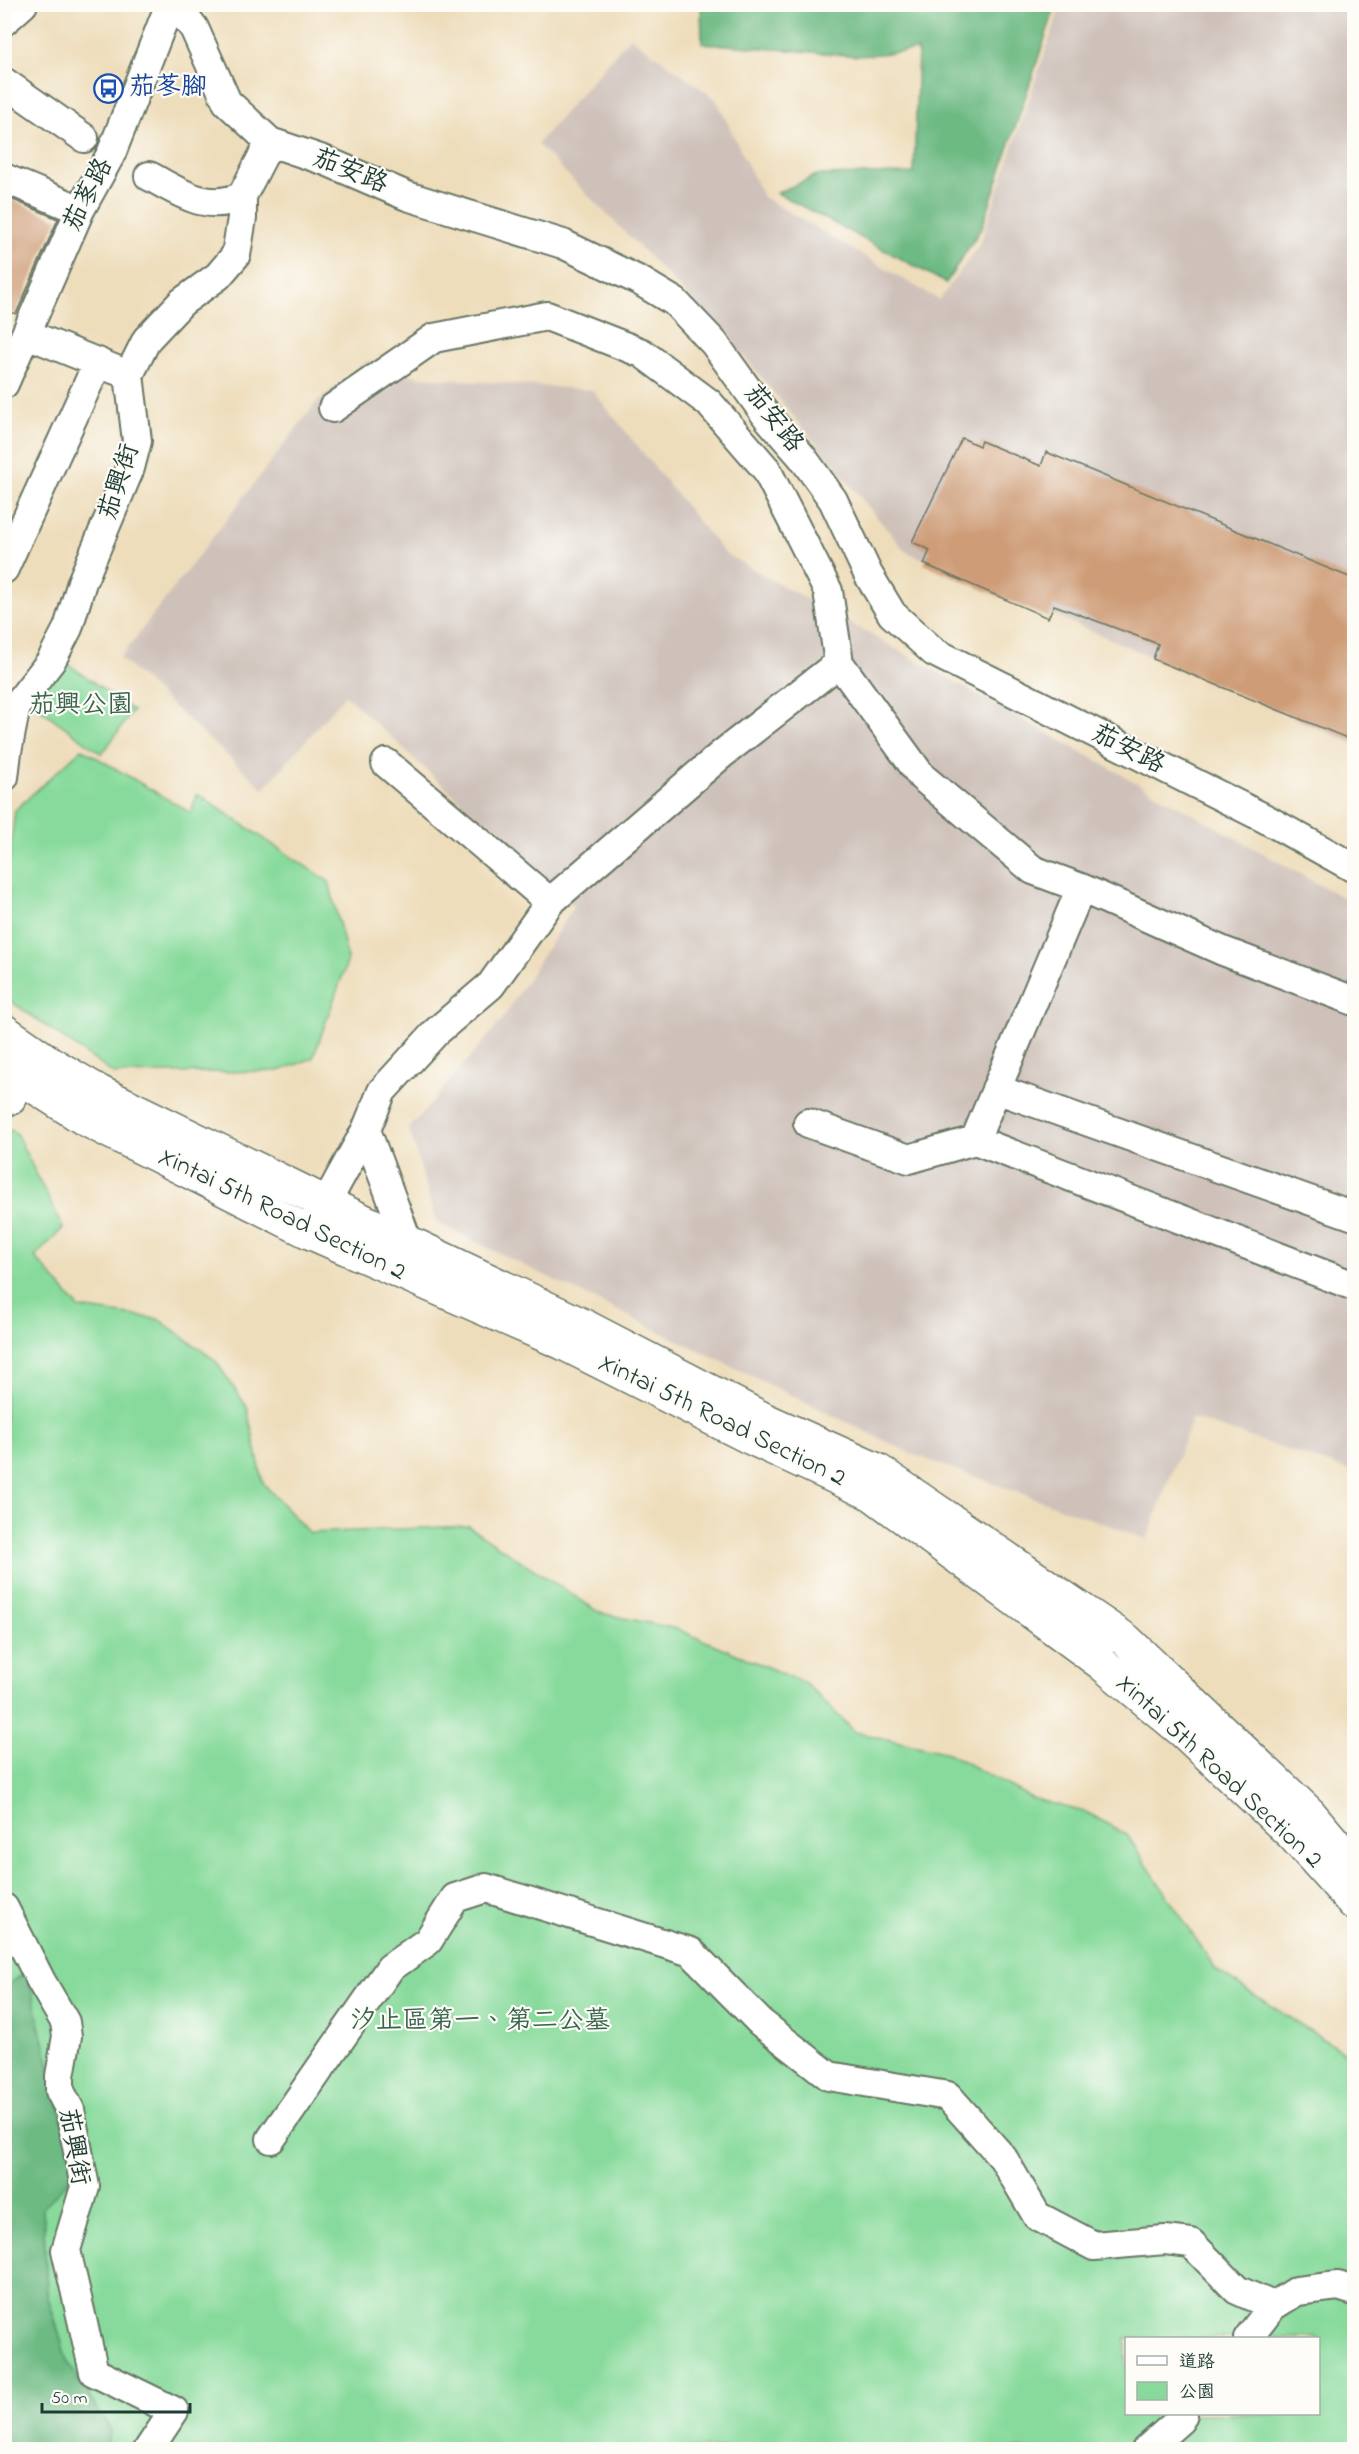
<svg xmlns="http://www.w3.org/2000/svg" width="1359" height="2454" font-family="'Indie Flower','LXGW WenKai TC',sans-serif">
	<rect width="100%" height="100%" fill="#fdfcf7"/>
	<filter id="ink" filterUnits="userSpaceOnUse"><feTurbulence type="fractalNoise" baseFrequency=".0167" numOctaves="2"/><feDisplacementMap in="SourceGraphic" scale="12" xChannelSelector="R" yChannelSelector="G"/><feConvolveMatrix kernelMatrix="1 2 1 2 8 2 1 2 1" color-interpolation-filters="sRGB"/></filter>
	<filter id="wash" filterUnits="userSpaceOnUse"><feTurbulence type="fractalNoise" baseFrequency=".008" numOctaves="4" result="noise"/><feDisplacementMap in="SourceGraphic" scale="24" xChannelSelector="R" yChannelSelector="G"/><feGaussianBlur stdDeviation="1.35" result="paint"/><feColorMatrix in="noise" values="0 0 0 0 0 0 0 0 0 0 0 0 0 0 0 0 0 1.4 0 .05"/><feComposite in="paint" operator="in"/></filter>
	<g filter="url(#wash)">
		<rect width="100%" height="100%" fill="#edb"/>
		<path fill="#cec1ba" d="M 1061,5 L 1354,5 L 1354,744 L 905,551 L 722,330 L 537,144 L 630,37 L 716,99 L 763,197 L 939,300 L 980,244 Z
			M 367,361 L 419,377 L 592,390 L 724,553 L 1354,904 L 1353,1472 L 1192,1418 L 1147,1539 L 912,1454 L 437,1223 L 409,1129 L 501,1021 L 574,906 L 345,695 L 264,789 L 120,658 L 316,403 Z"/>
		<path fill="#87da9b" stroke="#538c68" stroke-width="1.5" fill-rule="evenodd" d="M 60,658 L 133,711 L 102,754 L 29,701 Z
			M 82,749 L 191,813 L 197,794 L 329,882 L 348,960 L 313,1058 L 279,1071 L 114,1074 L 5,997 L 5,872 L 9,860 L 15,810 Z
			M 5,1127 L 16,1133 L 63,1228 L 35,1257 L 79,1308 L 158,1319 L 215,1360 L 247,1407 L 263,1483 L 309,1533 L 468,1526 L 600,1613 L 677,1629 L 805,1683 L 855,1732 L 948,1753 L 1031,1798 L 1088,1813 L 1127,1835 L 1217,1971 L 1354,2059 L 1354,2449 L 105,2449 L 111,2430 L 67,2361 L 47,2294 L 43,2208 L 75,2173 L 27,1971 L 5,1988 ZM 1126,2338 L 1318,2338 L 1318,2414 L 1126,2414 Z"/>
		<path fill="#6dba83" stroke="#467c5c" stroke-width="1.5" d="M 701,5 L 1056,5 L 982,227 L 946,283 L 777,193 L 817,175 L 914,173 L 918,50 L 859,56 L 702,43 Z
			M 27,1971 L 75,2173 L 43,2208 L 47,2294 L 67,2361 L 111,2430 L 105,2449 L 5,2450 L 4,1988 Z"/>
		<g id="blocks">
			<path fill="#ce9c77" d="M 4,196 L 58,219 L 16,314 L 4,309 Z
				M 962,438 L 979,446 L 981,441 L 1041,466 L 1046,452 L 1354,579 L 1354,741 L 1153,659 L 1158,644 L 1054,605 L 1048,618 L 924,564 L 930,550 L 912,542 Z"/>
		</g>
	</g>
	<g filter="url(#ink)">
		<use href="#blocks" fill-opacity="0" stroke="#677563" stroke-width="1.5"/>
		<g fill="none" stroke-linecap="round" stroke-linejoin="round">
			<defs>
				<path id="minor" d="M 175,4 L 194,28 L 227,102 L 270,142 L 326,161 L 407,196 L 563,244 L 640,281 L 675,302 L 714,343 L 768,418 L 803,458 L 833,500 L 868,574 L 892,614 L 934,652 L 1266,819 L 1354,868
					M 4,21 L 23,4
					M 4,82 L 84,138
					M 149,176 C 180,192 207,213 242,196
					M 4,178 L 80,210
					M 27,334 L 116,370
					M 4,384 L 80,210 L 111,154 L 170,4
					M 4,569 L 98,362
					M 839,663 L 922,777 L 1033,870 L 1081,888 L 975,1140 L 1354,1286
					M 386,763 L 550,902
					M 4,777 L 7,752 L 16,706 L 51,661 L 68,628 L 82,582 L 130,468 L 137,441 L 129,375 L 147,339 L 182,302 L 218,276 L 236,255 L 242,218 L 242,196 L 270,142
					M 1081,888 L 1223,951 L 1354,1001
					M 996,1089 L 1354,1216
					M 4,1100 L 11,1100 L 17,1076
					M 808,1123 L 909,1159 L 975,1140
					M 366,1130 L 408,1243 L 403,1258
					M 313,1222 L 326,1203 L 366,1130 L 382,1091 L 436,1032 L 491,985 L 550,902 L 722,754 L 839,663 L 828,591 L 766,469 L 709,403 L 642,353 L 547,316 L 434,338 L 333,408
					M 4,1908 L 41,1981 L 65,2022 L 67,2036 L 60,2076 L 60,2091 L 70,2110 L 85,2187 L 66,2250 L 94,2372 L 174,2411 L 148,2450
					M 271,2139 L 390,1968 L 428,1941 L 455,1898 L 486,1888 L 691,1952 L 760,2022 L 829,2076 L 948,2096 L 1003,2158 L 1037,2216 L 1094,2246 L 1165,2240 L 1191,2243 L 1237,2290 L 1273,2306 L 1297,2291 L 1338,2286 L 1354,2291
					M 1248,2338 L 1273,2306
					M 1146,2450 L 1180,2420 L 1183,2414"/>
				<path id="major" d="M 4,1031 L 50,1063 L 99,1092 L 326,1203 L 582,1325 L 763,1419 L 877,1470 L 1126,1640 L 1309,1813 L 1354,1866
					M 4,1067 L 83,1118 L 307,1231 L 563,1343 L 747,1436 L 872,1494 L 1101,1663 L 1184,1732 L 1293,1835 L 1354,1903"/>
			</defs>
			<use href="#minor" stroke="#677563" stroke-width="32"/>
			<use href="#major" stroke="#677563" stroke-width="36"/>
			<use href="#minor" stroke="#fff" stroke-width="28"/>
			<use href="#major" stroke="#fff" stroke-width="33"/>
		</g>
	</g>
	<defs>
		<symbol id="bus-ring" viewBox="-11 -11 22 22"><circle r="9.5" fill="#fdfcf7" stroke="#1a4fb4" stroke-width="1.5"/><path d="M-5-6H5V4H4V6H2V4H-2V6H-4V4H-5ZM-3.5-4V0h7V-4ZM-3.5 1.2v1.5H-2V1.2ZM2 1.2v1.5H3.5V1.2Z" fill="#1a4fb4"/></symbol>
	</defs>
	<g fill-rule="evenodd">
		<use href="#bus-ring" x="92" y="72" width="33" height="33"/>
	</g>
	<g text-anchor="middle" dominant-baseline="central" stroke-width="4.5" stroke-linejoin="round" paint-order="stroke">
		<g font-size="26" fill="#164399" stroke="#fdfcf7" text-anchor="start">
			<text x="129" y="88">茄苳腳</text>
		</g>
		<g font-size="26" fill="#1f3d34" stroke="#fdfcf7">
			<text transform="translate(350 172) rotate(22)">茄安路</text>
			<text transform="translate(89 195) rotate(-63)">茄苳路</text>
			<text transform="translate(773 419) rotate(52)">茄安路</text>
			<text transform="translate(120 482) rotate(-72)">茄興街</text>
			<text transform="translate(1128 750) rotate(27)">茄安路</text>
			<text transform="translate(282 1215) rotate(26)">Xintai 5th Road Section 2</text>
			<text transform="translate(722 1421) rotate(26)">Xintai 5th Road Section 2</text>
			<text transform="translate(1219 1772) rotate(43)">Xintai 5th Road Section 2</text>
			<text transform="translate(73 2147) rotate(80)">茄興街</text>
		</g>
		<g font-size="26" fill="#39644e" stroke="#fdfcf7">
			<text x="81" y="706">茄興公園</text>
			<text x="480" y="2022">汐止區第一、第二公墓</text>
		</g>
	</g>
	<rect width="1359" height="2454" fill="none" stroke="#fdfcf7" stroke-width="24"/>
	<rect x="1125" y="2337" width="195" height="78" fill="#fdfcf7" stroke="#a4b0a9" stroke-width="1.5"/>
	<rect x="1137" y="2356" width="30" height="9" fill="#ffffff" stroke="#a4b0a9" stroke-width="1.5"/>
	<text x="1179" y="2367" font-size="18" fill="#1f3d34">道路</text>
	<rect x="1137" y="2382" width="30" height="18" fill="#87da9b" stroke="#a4b0a9" stroke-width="1.5"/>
	<text x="1179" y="2397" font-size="18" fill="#1f3d34">公園</text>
	<path d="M42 2403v9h148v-9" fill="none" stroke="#1f3d34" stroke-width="3"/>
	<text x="51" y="2403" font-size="18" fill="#1f3d34" stroke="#fdfcf7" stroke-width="4.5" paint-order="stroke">50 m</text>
</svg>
